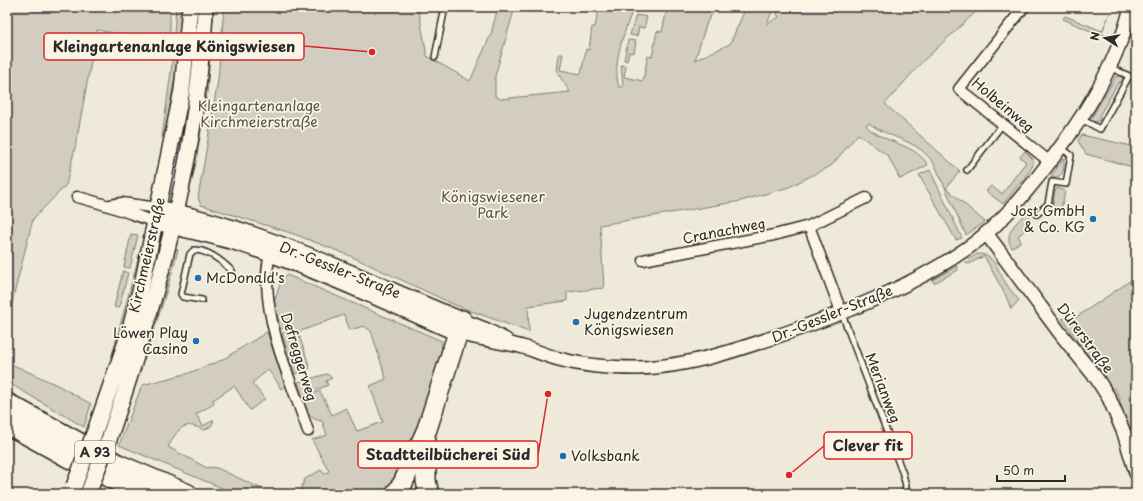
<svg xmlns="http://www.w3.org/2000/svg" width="1143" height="501" viewBox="0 0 1143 501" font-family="'Playpen Sans',sans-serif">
<rect width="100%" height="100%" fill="#efe9da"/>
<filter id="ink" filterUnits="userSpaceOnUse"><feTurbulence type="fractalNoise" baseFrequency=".025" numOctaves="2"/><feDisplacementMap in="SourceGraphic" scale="8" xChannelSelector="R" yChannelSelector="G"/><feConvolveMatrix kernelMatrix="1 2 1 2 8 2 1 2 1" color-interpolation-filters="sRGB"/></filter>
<g filter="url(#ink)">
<!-- green -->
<path fill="#d2cdc0" stroke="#7e7c76" d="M7 7H170V43L97 30 75 148 66 185 33 219 7 322Z
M176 7H182L179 53 166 128 162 138 172 64Z
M193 7H198C195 69 186 131 173 192L187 110Z
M207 7H214L207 93 195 168 188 196 183 195Z
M224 7H418L427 56 470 81 491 34 498 7H515L495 76V96L500 99 570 92 557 72 559 54H563L560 70 581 74 586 49 589 50 592 27H595L599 7H626L631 14C623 37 612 63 619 87H623L621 65 626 66 624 77 643 81 648 56 652 57 657 31 662 32 667 9 670 7H715L714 11 707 22 695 60 730 44 746 7H774L767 24 779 17 777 14 780 7H981L921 63 885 104 960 171 946 188 985 222 966 235 935 165C916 137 892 141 869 123L866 126C883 143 915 143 928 165L900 179 888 156 858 134 831 166 789 187 741 201 600 225 604 288 567 292V301L528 306 529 332 455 305 348 255 294 234 201 205 198 198 218 80Z
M1110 13 1101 34 1110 37 1114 32 1111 40 1063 19 1065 16 1102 31Z
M636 15 647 17 644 28 639 27 637 36 630 35Z
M628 40 636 41 634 53 629 52 627 61 624 60Z
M1116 76 1122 77 1123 81 1118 83 1099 116 1100 120 1095 122 1090 120Z
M1082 135 1136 147V168L1086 154 1078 141Z
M1025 151 1033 159V165L1029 172 1003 204 986 191 991 186 1002 194 1026 162 1020 157Z
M1064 158C1064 168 1065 177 1052 178L1051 176Z
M930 170 962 238 956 240 919 175Z
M1057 188 1065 191 1061 210 1056 213 1052 207 1055 191Z
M1029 210 1030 226 1018 236 1021 241 1012 248C1002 232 1019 221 1029 210Z
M131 234 138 235 130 268 124 267Z
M143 241H147L124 326 104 385Z
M175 248 178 250C167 293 153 335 136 377L163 293Z
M977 254C994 253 998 271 1005 282 1009 288 1014 295 1019 300L1011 309 1006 296 984 256 969 264 965 262Z
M957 266 958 270 934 283 932 280Z
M295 269 439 332 294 272Z
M123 271 128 273 119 308 114 307Z
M287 275 442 341 441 356 409 462 390 494H304L300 491 305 479 321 470 324 474 329 471 312 440 327 435 322 421C308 420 307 409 303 397L320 391 332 415 346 408 357 431 383 422 370 386 386 379 371 331 364 326 350 330 344 315 298 332 310 368 307 371 295 374 282 334 288 330V327L280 329 274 302 282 278Z
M1136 277V447L1119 399H1120L1115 389H1112L1062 319 1065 318 1069 322Z
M267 332 285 386 281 389 276 380 268 370 252 383 265 399 250 410 234 386 213 400 214 404 196 414 203 426 214 420 211 426 205 430C201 429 198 427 193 426 179 423 174 437 168 447L207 468 209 467 217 468 273 494H236L119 445 142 385 189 373 222 360Z
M7 362 59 386 91 404 84 427 7 382Z
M327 374 332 378 326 381 328 385 302 396 298 382Z"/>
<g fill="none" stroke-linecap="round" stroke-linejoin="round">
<!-- service casing -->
<g stroke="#2b2b2b" stroke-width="8">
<path id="service" d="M435 57 445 7
M1081 119 1100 129 1129 76 1109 67
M967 170 1002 125
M1037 214 1048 204 1052 182 1066 184 1071 155 1061 148
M202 300 183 297 181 294 190 254 194 250C209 250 222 261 232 271
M842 314 903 474 906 486 904 494"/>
</g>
<!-- minor casing -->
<g stroke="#2b2b2b" stroke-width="13">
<path id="minor" d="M1024 7 959 89 1050 162
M77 197C104 203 129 213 155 222
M110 205 122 203 158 208
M809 226 842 314
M271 248C269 259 266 271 267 282 268 333 292 383 308 431
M643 260 774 235 809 226 866 198"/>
</g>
<!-- tertiary casing -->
<g stroke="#2b2b2b" stroke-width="16">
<path id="tertiary" d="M986 233 1060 333 1097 379 1109 398 1124 433 1136 473
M462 320 487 330 506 340
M457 333C477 338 495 341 515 345 530 348 544 355 559 359 584 366 611 368 638 368 689 367 744 348 792 331 854 309 915 285 969 247 996 228 1017 203 1037 178 1077 128 1116 70 1131 7"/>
</g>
<!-- secondary casing -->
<g stroke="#2b2b2b" stroke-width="18">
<path id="secondary" d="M167 210C269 232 366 281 462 320
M164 224C190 231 216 236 241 244 315 268 386 302 457 333
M95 431 128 336 143 280 182 90 190 7
M109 439C150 318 188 195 200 67 202 47 205 27 205 7"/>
</g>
<!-- motorway casing -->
<g stroke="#2b2b2b" stroke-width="22">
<path id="motorway" d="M7 403 118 464 188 494
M7 424 69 458 143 494
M426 440V481L429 494
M395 494 403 483 427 429 462 320"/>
</g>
<!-- service -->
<use href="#service" stroke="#fcf5e5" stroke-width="5"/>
<!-- minor -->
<use href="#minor" stroke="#fcf5e5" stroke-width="10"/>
<!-- tertiary -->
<use href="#tertiary" stroke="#fcf5e5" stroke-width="13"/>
<!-- secondary -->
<use href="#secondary" stroke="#fcf5e5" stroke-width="15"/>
<!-- motorway -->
<use href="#motorway" stroke="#fcf5e5" stroke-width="19"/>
<!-- secondary-bridge casing -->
<g stroke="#2b2b2b" stroke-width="18" stroke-linecap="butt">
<path id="secondary-bridge" d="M74 486 95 431
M88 494 109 439"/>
</g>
<!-- secondary-bridge -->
<use href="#secondary-bridge" stroke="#fcf5e5" stroke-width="15"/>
</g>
</g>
<!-- markers -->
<g fill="#1f6fb2" stroke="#fcf5e5" stroke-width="1.5">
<circle cx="1093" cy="219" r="4"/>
<circle cx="198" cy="278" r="4"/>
<circle cx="576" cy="322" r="4"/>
<circle cx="196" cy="341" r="4"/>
<circle cx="563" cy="456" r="4"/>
</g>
<g text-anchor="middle" stroke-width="3.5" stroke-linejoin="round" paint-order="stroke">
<!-- shield labels -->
<rect fill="#fcf5e5" stroke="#6a6863" stroke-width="1" x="75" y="441" width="40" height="22" rx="3"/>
<g font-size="13" font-weight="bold" fill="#2b2b2b">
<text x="95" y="457">A 93</text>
</g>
<!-- street labels -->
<g font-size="14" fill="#2b2b2b" stroke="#fcf5e5">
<text transform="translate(1003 105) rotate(40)" y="5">Holbeinweg</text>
<text transform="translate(724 231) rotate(-11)" y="5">Cranachweg</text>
<text transform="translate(147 255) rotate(-77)" y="5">Kirchmeierstraße</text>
<text transform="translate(340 270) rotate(22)" y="5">Dr.-Gessler-Straße</text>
<text transform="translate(832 314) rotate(-22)" y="5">Dr.-Gessler-Straße</text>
<text transform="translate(1085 338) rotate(53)" y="5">Dürerstraße</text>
<text transform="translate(299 357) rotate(73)" y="5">Defreggerweg</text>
<text transform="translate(883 388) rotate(69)" y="5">Merianweg</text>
</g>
<!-- park labels -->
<g font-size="14" fill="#555450" stroke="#fcf5e5">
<text x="259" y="111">Kleingartenanlage<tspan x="259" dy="16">Kirchmeierstraße</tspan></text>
<text x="493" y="202">Königswiesener<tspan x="493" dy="16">Park</tspan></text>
</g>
<!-- poi labels -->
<g font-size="14" fill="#2b2b2b" stroke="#fcf5e5" text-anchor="start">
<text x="1085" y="216" text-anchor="end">Jost GmbH<tspan x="1085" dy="16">&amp; Co. KG</tspan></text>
<text x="206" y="283">McDonald's</text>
<text x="584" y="319">Jugendzentrum<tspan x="584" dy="16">Königswiesen</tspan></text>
<text x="188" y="338" text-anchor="end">Löwen Play<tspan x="188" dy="16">Casino</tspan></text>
<text x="571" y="461">Volksbank</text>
</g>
</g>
<!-- callouts -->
<path fill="none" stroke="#d62828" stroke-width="1.5" d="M372 52L304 46M789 475L824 446M548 394L538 455"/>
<g fill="#d62828" stroke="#fcf5e5" stroke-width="1.5">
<circle cx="372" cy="52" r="4"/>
<circle cx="789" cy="475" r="4"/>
<circle cx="548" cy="394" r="4"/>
</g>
<g fill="#fcf5e5" stroke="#d62828" stroke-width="1.5">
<rect x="44" y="33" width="260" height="27" rx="4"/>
<rect x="824" y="432" width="88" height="27" rx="4"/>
<rect x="358" y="441" width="180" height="27" rx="4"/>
</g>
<g font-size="15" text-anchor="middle" font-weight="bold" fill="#2b2b2b">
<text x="174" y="52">Kleingartenanlage Königswiesen</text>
<text x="868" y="451">Clever fit</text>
<text x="448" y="460">Stadtteilbücherei Süd</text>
</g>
<!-- margin -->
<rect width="1143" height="501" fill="none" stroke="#fcf5e5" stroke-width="24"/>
<rect x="12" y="12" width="1119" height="477" fill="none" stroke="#2b2b2b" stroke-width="1.5" filter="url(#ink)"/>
<!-- north arrow -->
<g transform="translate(1105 38) rotate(281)" stroke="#fcf5e5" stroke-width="3" paint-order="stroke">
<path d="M0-3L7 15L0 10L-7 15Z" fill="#2b2b2b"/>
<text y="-6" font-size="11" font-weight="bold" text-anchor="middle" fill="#2b2b2b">N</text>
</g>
<!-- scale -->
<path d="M997 475v6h68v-6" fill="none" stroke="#2b2b2b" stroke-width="2"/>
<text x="1003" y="475" font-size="12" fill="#2b2b2b" stroke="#fcf5e5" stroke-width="3" paint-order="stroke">50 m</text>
</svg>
